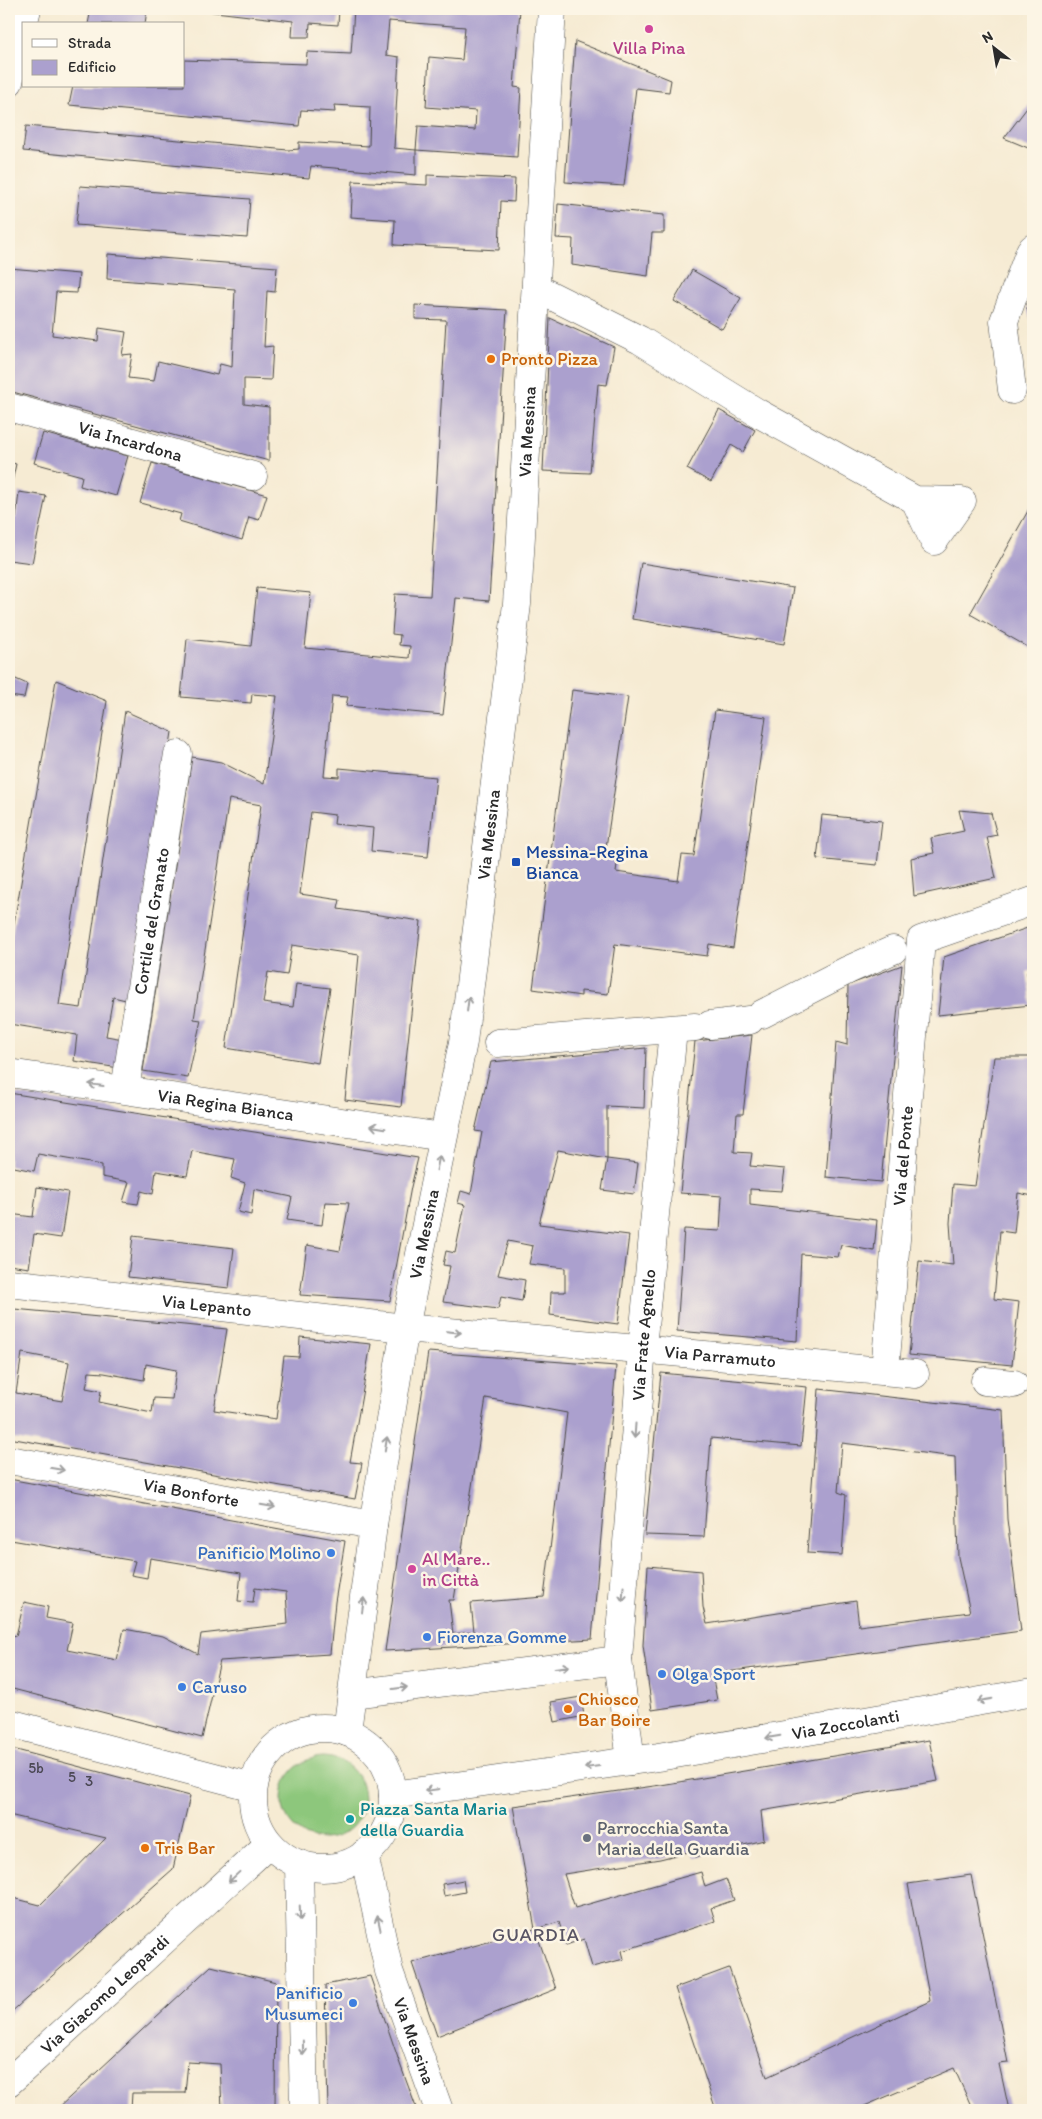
<svg xmlns="http://www.w3.org/2000/svg" width="1042" height="2119" viewBox="0 0 1042 2119" font-family="Itim,sans-serif">
<rect width="100%" height="100%" fill="#fcf5e5"/>
<filter id="ink" filterUnits="userSpaceOnUse"><feTurbulence type="fractalNoise" baseFrequency=".02" numOctaves="2"/><feDisplacementMap in="SourceGraphic" scale="10" xChannelSelector="R" yChannelSelector="G"/><feConvolveMatrix kernelMatrix="1 2 1 2 8 2 1 2 1" color-interpolation-filters="sRGB"/></filter>
<filter id="wash" filterUnits="userSpaceOnUse"><feTurbulence type="fractalNoise" baseFrequency=".0096" numOctaves="4" result="noise"/><feDisplacementMap in="SourceGraphic" scale="20" xChannelSelector="R" yChannelSelector="G"/><feGaussianBlur stdDeviation="1.12" result="paint"/><feColorMatrix in="noise" values="0 0 0 0 0 0 0 0 0 0 0 0 0 0 0 0 0 1.4 0 .05"/><feComposite in="paint" operator="in"/></filter>
<g filter="url(#wash)">
<rect width="100%" height="100%" fill="#f6ebd3"/>
<!-- green -->
<path fill="#8dc77b" stroke="#5c7953" d="M282 1798a41 41 0 1 1 82 0a41 41 0 1 1-82 0Z"/>
<g id="blocks">
<!-- building -->
<path fill="#aba0ce" fill-rule="evenodd" d="M91 9H147L145 24H88Z
M189 9H339L338 25 310 23 309 37H292L293 21Z
M354 9H520L514 87 521 88 517 157 416 150 418 126 475 130 476 111 426 107 429 57 462 60 465 27 389 21 386 55 399 57 394 148 416 150V175L311 166 309 178 23 151 26 126 288 150 299 149V142L369 146 370 107 334 105 335 112 301 110 299 126 69 105 73 86H184V60L306 64 307 52 351 54Z
M575 41 671 80 669 92 636 88 624 186 565 182Z
M1033 100V150L1004 138Z
M427 175 515 179 514 202 501 201 499 250 394 245 395 220 351 217 353 181 427 185Z
M80 186 250 199 247 238 76 225Z
M558 204 664 215V233H652L648 276 572 265 573 239 556 238Z
M108 254 277 267 275 292 267 291 264 347 273 346 271 380 244 379V404L269 407V461L9 391V268L79 274 77 293 56 292 52 335 98 341 99 328 126 332 122 355 132 354 128 378 154 381 158 361 217 375 220 364 232 367 235 289 107 279Z
M692 270 741 298 722 329 674 301Z
M1033 296V327L1027 308Z
M415 305 507 310 489 601 456 598 443 715 346 706 348 697 332 696 324 776 339 777V768L436 777 428 857 371 851 373 828 334 824 335 815 311 812 300 894 340 900 338 909 421 921 401 1107 345 1100 359 955 292 945 287 975 268 972 263 1003 293 1007 296 984 330 988 318 1063 226 1048 261 805 229 799 194 1019 201 1020 188 1078 143 1071 192 757 221 762 264 784 277 696 252 694 251 703 181 697 187 639 251 646 257 588 311 593 305 648 409 658 410 646 399 645 400 635 392 634 395 594 430 596 446 320 415 319Z
M550 318 614 347 607 385 598 384 590 473 543 471Z
M719 410 755 430 743 452 731 445 711 482 687 469Z
M43 433 128 456 116 496 80 486 82 476 34 463Z
M9 462 16 464 10 491H9Z
M152 463 267 495 259 520 249 517 242 540 179 521 181 514 140 503Z
M19 492 46 496 32 563 9 560V516L16 518Z
M1033 502V650L970 614Z
M641 563 793 588 784 644 632 619Z
M9 676 27 684 24 698 9 696Z
M56 680 107 701 59 1005 81 1008 125 711 172 732 130 1001 113 997 106 1036 123 1039 119 1068 74 1061 77 1035 9 1024V952Z
M572 690 628 697 605 854 618 856 616 872 678 881 682 855 694 856 715 710 766 717 733 948 709 944 707 956 615 944 608 994 581 991V996L533 989Z
M959 810 991 813 997 835 987 837 996 878 914 896 911 858 934 853 931 838 964 831Z
M822 815 882 821 877 865 817 859Z
M1033 926V970L1027 972 1031 1005 938 1015 944 957Z
M902 965 881 1182 826 1177 836 1042 847 1045 848 985Z
M752 1035 743 1114H737L734 1152 752 1153 750 1166 785 1169 782 1191 750 1189V1205L877 1220 874 1251 841 1245 838 1257 801 1254 797 1341 677 1331 684 1229 720 1231 722 1196 680 1193 695 1041Z
M646 1048 644 1108 607 1106V1159L558 1150 539 1224 629 1235 618 1324 550 1315 551 1292H565V1268L529 1264 533 1246 508 1241 498 1275 525 1280 522 1301 501 1297 498 1309 443 1302 450 1266 443 1265 446 1251 455 1253 465 1205 458 1203 461 1191 471 1194 482 1132 475 1131 491 1062Z
M994 1057H1033V1196L1018 1193 1014 1233 1000 1231 994 1299 1019 1302 1012 1365 909 1355 919 1261 953 1265 950 1223 953 1184 975 1186Z
M9 1093 418 1158 411 1187 390 1301 300 1295 307 1245 340 1251 349 1203 325 1202 322 1225 307 1223 287 1220 292 1197 254 1189 251 1215 238 1212 245 1183 231 1178 235 1159 192 1151 187 1176 156 1171 153 1194 141 1191 138 1204 123 1202 129 1182 102 1177V1165L38 1154 34 1171 9 1166Z
M607 1159 638 1163 634 1194 602 1190Z
M37 1187 68 1192 61 1238 34 1234 29 1268 9 1265V1214L33 1217Z
M133 1236 234 1248 229 1288 128 1277Z
M14 1309 227 1329 214 1410 276 1419 284 1356 299 1357 300 1337 371 1344 350 1462 362 1463 355 1499 9 1438V1340ZM22 1353 69 1362 62 1401 16 1393ZM146 1364 176 1370 172 1399 154 1398 152 1413 99 1402 101 1391 86 1388 89 1372 104 1373 144 1380Z
M428 1352 616 1366 592 1639 385 1651ZM486 1398 567 1413 544 1597 471 1603 474 1632 453 1634 449 1600H454Z
M661 1373 807 1387 801 1446 711 1438 704 1537 645 1535Z
M819 1389 1003 1410 1007 1519 1021 1631 712 1674 717 1700 652 1710 643 1645 648 1566 701 1571 703 1607 707 1624 856 1601 859 1626 970 1612 958 1557 955 1457 842 1443 838 1492 846 1495 842 1555 807 1553Z
M9 1479 345 1541 335 1602 330 1654 220 1661 202 1738 9 1688V1634L16 1636 24 1602 48 1607 46 1618 73 1623 67 1650 117 1660 124 1629 163 1636 198 1654 201 1634 288 1624 286 1592 255 1588 253 1602 238 1601 241 1573 150 1558 147 1578 131 1575 135 1561 11 1540 9 1546Z
M581 1697 584 1716 555 1722 551 1702Z
M929 1740 938 1781 761 1811 764 1840 695 1857 692 1851 660 1859 564 1874 575 1908 701 1872 705 1887 726 1879 734 1900 711 1908 715 1921 622 1951 624 1959 592 1967 584 1939 566 1945 559 1922 535 1929 513 1806 661 1785Z
M9 1748 190 1796 173 1869 9 2014V1897L40 1905 106 1838 9 1815Z
M971 1875 1008 2063 999 2064 1009 2110H973L954 2068 855 2110H716L675 1988 729 1968 767 2077 930 2001 908 1884Z
M463 1880 465 1892 444 1896 442 1884Z
M535 1929 556 1989 437 2036 412 1963Z
M211 1966 276 1982 275 2110H222L220 2064 188 2062 185 2093H132L131 2110H56Z
M370 1976 400 2064 417 2110H328L325 1985Z"/>
</g>
</g>
<g filter="url(#ink)">
<use href="#blocks" fill-opacity="0" stroke="#494844" stroke-width="1"/>
<g fill="none" stroke-linecap="round" stroke-linejoin="round">
<!-- minor casing -->
<g stroke="#494844" stroke-width="29">
<g id="minor">
<path d="M536 288 640 340 758 413 915 500 934 541 962 501 915 500"/>
<path d="M1012 390 1004 321 1030 251 1033 248"/>
<path id="s1" d="M9 407 253 476"/>
<path d="M762 1014 848 970 893 950"/>
<path d="M710 1025 750 1020"/>
<path d="M498 1043 695 1027"/>
<path id="s2" d="M9 1073 443 1137"/>
<path id="s3" d="M125 1089 178 754"/>
<path id="s4" d="M9 1283 405 1328 915 1374"/>
<path id="s5" d="M885 1371 921 940 1033 901"/>
<path d="M985 1381 1014 1384"/>
<path id="s6" d="M9 1460 373 1525"/>
<path d="M352 1694 618 1660"/>
<path id="s7" d="M631 1761 618 1660 642 1348 673 1030"/>
</g>
</g>
<!-- major casing -->
<g stroke="#494844" stroke-width="29">
<g id="major">
<path d="M9 82 27 9"/>
<path d="M9 1723 253 1787"/>
<circle cx="323" cy="1798" r="70"/>
<path id="s8" d="M347 1732 373 1525 405 1328 463 1042 517 604 552 9"/>
<path id="s9" d="M393 1795 658 1757 1033 1692"/>
<path id="s10" d="M364 1854 389 1971 439 2110"/>
<path d="M299 1864 304 2110"/>
<path id="s11" d="M9 2082 269 1844"/>
</g>
</g>
<!-- minor -->
<use href="#minor" stroke="#fff" stroke-width="28"/>
<!-- major -->
<use href="#major" stroke="#fff" stroke-width="28"/>
</g>
<!-- one-way arrows -->
<defs><path id="oneway-shaft" d="M-6 0H5M1.5-3L5.5 0L1.5 3" fill="none" stroke-width="1.6" stroke-linecap="round" stroke-linejoin="round" transform="scale(1.25)"/></defs>
<g stroke="#a0a0a0">
<use href="#oneway-shaft" transform="translate(468 1004) rotate(-83)"/>
<use href="#oneway-shaft" transform="translate(96 1085) rotate(-172)"/>
<use href="#oneway-shaft" transform="translate(378 1127) rotate(-171)"/>
<use href="#oneway-shaft" transform="translate(438 1163) rotate(-79)"/>
<use href="#oneway-shaft" transform="translate(454 1332) rotate(6)"/>
<use href="#oneway-shaft" transform="translate(635 1431) rotate(94)"/>
<use href="#oneway-shaft" transform="translate(386 1444) rotate(-81)"/>
<use href="#oneway-shaft" transform="translate(57 1469) rotate(10)"/>
<use href="#oneway-shaft" transform="translate(268 1506) rotate(10)"/>
<use href="#oneway-shaft" transform="translate(623 1594) rotate(94)"/>
<use href="#oneway-shaft" transform="translate(363 1605) rotate(-83)"/>
<use href="#oneway-shaft" transform="translate(562 1667) rotate(-7)"/>
<use href="#oneway-shaft" transform="translate(400 1688) rotate(-7)"/>
<use href="#oneway-shaft" transform="translate(985 1700) rotate(170)"/>
<use href="#oneway-shaft" transform="translate(773 1737) rotate(170)"/>
<use href="#oneway-shaft" transform="translate(592 1767) rotate(172)"/>
<use href="#oneway-shaft" transform="translate(432 1790) rotate(172)"/>
<use href="#oneway-shaft" transform="translate(234 1877) rotate(137)"/>
<use href="#oneway-shaft" transform="translate(300 1913) rotate(88)"/>
<use href="#oneway-shaft" transform="translate(379 1923) rotate(-102)"/>
<use href="#oneway-shaft" transform="translate(303 2048) rotate(89)"/>
</g>
</g>
<!-- markers -->
<g fill="#d1479c" stroke="#fcf5e5" stroke-width="2">
<circle cx="649" cy="29" r="5"/>
<circle cx="412" cy="1569" r="5"/>
</g>
<g fill="#e8710a" stroke="#fcf5e5" stroke-width="2">
<circle cx="491" cy="359" r="5"/>
<circle cx="568" cy="1709" r="5"/>
<circle cx="145" cy="1848" r="5"/>
</g>
<rect fill="#1a4fb4" stroke="#fcf5e5" stroke-width="2" x="511" y="857" width="10" height="10" rx="2.5"/>
<g fill="#3f7fe0" stroke="#fcf5e5" stroke-width="2">
<circle cx="331" cy="1553" r="5"/>
<circle cx="427" cy="1637" r="5"/>
<circle cx="662" cy="1674" r="5"/>
<circle cx="182" cy="1687" r="5"/>
<circle cx="353" cy="2003" r="5"/>
</g>
<circle fill="#0f9aa8" stroke="#fcf5e5" stroke-width="2" cx="350" cy="1819" r="5"/>
<circle fill="#6b7280" stroke="#fcf5e5" stroke-width="2" cx="587" cy="1838" r="5"/>
<g text-anchor="middle" stroke-width="5" stroke-linejoin="round" paint-order="stroke">
<!-- number labels -->
<g font-size="15" fill="#4b4854">
<text x="36" y="1773">5b</text>
<text x="72" y="1782">5</text>
<text x="89" y="1786">3</text>
</g>
<!-- hotel labels -->
<g font-size="18" fill="#b23c85" stroke="#fcf5e5">
<text x="649" y="54">Villa Pina</text>
<text x="422" y="1565" text-anchor="start">Al Mare..<tspan x="422" dy="21">in Città</tspan></text>
</g>
<!-- food labels -->
<g font-size="18" fill="#c56008" stroke="#fcf5e5" text-anchor="start">
<text x="501" y="365">Pronto Pizza</text>
<text x="578" y="1705">Chiosco<tspan x="578" dy="21">Bar Boire</tspan></text>
<text x="155" y="1854">Tris Bar</text>
</g>
<!-- street labels -->
<g font-size="18" fill="#2b2b2b" stroke="#fcf5e5">
<text dy="6" stroke="none"><textPath href="#s8" startOffset="1314">Via Messina</textPath></text>
<text dy="6" stroke="none"><textPath href="#s1" startOffset="126">Via Incardona</textPath></text>
<text dy="6" stroke="none"><textPath href="#s8" startOffset="909">Via Messina</textPath></text>
<text dy="6" stroke="none"><textPath href="#s3" startOffset="170">Cortile del Granato</textPath></text>
<text dy="6" stroke="none"><textPath href="#s2" startOffset="219">Via Regina Bianca</textPath></text>
<text dy="6" stroke="none"><textPath href="#s5" startOffset="216">Via del Ponte</textPath></text>
<text dy="6" stroke="none"><textPath href="#s8" startOffset="504">Via Messina</textPath></text>
<text dy="6" stroke="none"><textPath href="#s4" startOffset="199">Via Lepanto</textPath></text>
<text dy="6" stroke="none"><textPath href="#s7" startOffset="428">Via Frate Agnello</textPath></text>
<text dy="6" stroke="none"><textPath href="#s4" startOffset="715">Via Parramuto</textPath></text>
<text dy="6" stroke="none"><textPath href="#s6" startOffset="185">Via Bonforte</textPath></text>
<text dy="6" stroke="none"><textPath href="#s9" startOffset="458">Via Zoccolanti</textPath></text>
<text dy="6" stroke="none"><textPath href="#s11" startOffset="130">Via Giacomo Leopardi</textPath></text>
<text dy="6" stroke="none"><textPath href="#s10" startOffset="194">Via Messina</textPath></text>
</g>
<!-- transit labels -->
<g font-size="18" fill="#164399" stroke="#fcf5e5" text-anchor="start">
<text x="526" y="858">Messina-Regina<tspan x="526" dy="21">Bianca</tspan></text>
</g>
<!-- shop labels -->
<g font-size="18" fill="#366cbe" stroke="#fcf5e5" text-anchor="start">
<text x="321" y="1559" text-anchor="end">Panificio Molino</text>
<text x="437" y="1643">Fiorenza Gomme</text>
<text x="672" y="1680">Olga Sport</text>
<text x="192" y="1693">Caruso</text>
<text x="343" y="1999" text-anchor="end">Panificio<tspan x="343" dy="21">Musumeci</tspan></text>
</g>
<!-- culture labels -->
<g font-size="18" fill="#0d838f" stroke="#fcf5e5" text-anchor="start">
<text x="360" y="1815">Piazza Santa Maria<tspan x="360" dy="21">della Guardia</tspan></text>
</g>
<!-- worship labels -->
<g font-size="18" fill="#5b616d" stroke="#fcf5e5" text-anchor="start">
<text x="597" y="1834">Parrocchia Santa<tspan x="597" dy="21">Maria della Guardia</tspan></text>
</g>
<!-- neighbourhood labels -->
<g font-size="19" letter-spacing="1" fill="#585464" stroke="#fcf5e5">
<text x="536" y="1941">GUARDIA</text>
</g>
</g>
<!-- margin -->
<rect width="1042" height="2119" fill="none" stroke="#fcf5e5" stroke-width="30"/>
<!-- legend -->
<rect x="22" y="22" width="162" height="65" fill="#fcf5e5" stroke="#a8a49b"/>
<rect x="32" y="39" width="25" height="8" fill="#ffffff" stroke="#a8a49b"/>
<text x="68" y="48" font-size="15" fill="#2b2b2b">Strada</text>
<rect x="32" y="60" width="25" height="15" fill="#aba0ce" stroke="#a8a49b"/>
<text x="68" y="72" font-size="15" fill="#2b2b2b">Edificio</text>
<!-- north arrow -->
<g transform="translate(994 48) rotate(329)" stroke="#fcf5e5" stroke-width="4" paint-order="stroke">
<path d="M0-4L9 19L0 12L-9 19Z" fill="#2b2b2b"/>
<text y="-8" font-size="14" font-weight="bold" text-anchor="middle" fill="#2b2b2b">N</text>
</g>
</svg>
